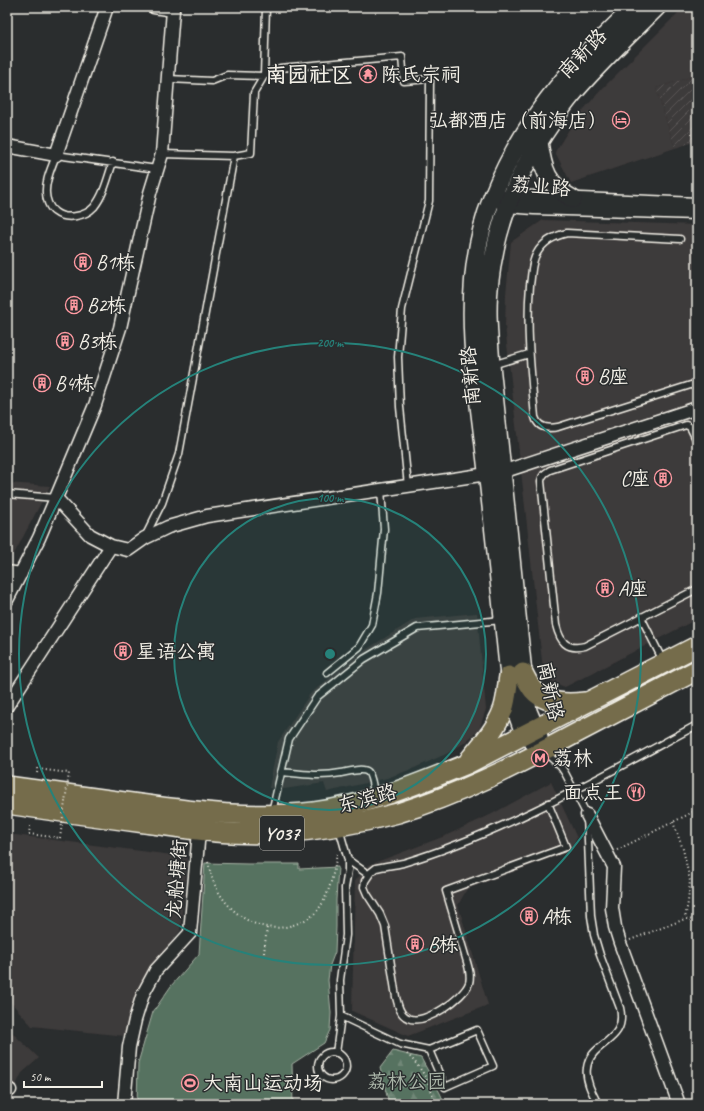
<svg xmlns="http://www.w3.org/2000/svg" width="704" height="1111" viewBox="0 0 704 1111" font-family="Caveat,'LXGW WenKai TC',sans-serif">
<defs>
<pattern id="industrial-furrows" width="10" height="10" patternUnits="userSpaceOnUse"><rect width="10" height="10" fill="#3e3a3a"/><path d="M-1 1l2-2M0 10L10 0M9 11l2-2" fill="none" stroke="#5a5756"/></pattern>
<pattern id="forest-firs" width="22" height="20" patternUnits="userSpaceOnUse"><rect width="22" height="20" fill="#577260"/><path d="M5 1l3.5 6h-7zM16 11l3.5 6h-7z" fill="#708777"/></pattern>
</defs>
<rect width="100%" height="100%" fill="#2a2d2e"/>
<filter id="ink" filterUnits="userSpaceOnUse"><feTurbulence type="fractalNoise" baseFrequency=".025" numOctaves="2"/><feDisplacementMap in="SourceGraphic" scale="8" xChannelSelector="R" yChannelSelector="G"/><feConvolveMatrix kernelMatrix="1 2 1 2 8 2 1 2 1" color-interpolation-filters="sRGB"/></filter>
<g filter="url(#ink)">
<!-- built -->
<path fill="#3e3a3a" d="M684 7H697V75L656 88 675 148 571 183 555 152 568 131 584 109 601 90Z
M543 220 697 225V619L565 687 544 679 505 326 506 294 511 242Z
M7 483 50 486 14 554 7 557Z
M477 613 486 709 479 730 464 743 446 754 412 769 387 778 327 792 324 783 284 789 269 788 278 742 310 694 359 654 415 619Z
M551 782 577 838 570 851 467 889 458 905 488 1005 408 1036 352 1011 355 881 369 865 445 836 492 814Z
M7 834 188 857 180 931 146 975 125 1036 32 1026 7 998Z
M7 1028 39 1058 22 1073 7 1103Z"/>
<!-- industrial -->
<path fill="url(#industrial-furrows)" d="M697 75V141L675 148 656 88Z"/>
<!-- green -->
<path fill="#577260" stroke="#a6b2a4" d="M205 863 248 864H299V869L338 867 336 900V927L335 952 330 965 328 980 331 1013 330 1030 324 1043 292 1064 293 1104H137L138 1063 153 1012 171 986 199 954Z"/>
<!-- forest -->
<path fill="url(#forest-firs)" stroke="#a6b2a4" d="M393 1051 421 1058 440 1093 445 1104H390L387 1096 380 1068Z"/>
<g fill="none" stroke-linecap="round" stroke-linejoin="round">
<!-- service casing -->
<g stroke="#f4f1e8" stroke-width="9">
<path id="service" d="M168 79 212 81 227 75 264 76 280 68 402 57 404 81 430 79 429 201 402 309 398 357 400 407 408 486
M162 154 234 156
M113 162C108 177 104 195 94 207 85 217 65 220 55 212 49 208 46 199 46 193 45 180 52 167 56 155L157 169
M680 239 567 233C554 236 544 241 537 253 531 262 532 274 530 285 526 329 531 373 535 417 538 428 548 429 558 427L697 383
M492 365 529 354
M697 441 690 427 686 425 550 470C545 473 542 475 541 481L556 625C560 641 566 651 585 646L697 589
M7 494 56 498
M145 537 162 503 179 454 234 156 251 153 254 93 264 76 266 7
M641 617 663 661
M327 673 359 647 372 625 378 593 384 529 381 490
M545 752 561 767 565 773 587 815 591 916 594 935 600 955 620 1008C628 1043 590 1041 587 1068 585 1080 592 1093 598 1104
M281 772C301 774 320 777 341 773 348 772 362 767 368 772 372 776 373 790 375 796
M548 803 566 847 446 891 467 962C469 969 471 976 469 983 464 998 424 1026 408 1018 400 1015 398 1005 396 997L385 926 380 914 367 894 364 887 365 881 371 872 376 868C385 866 394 865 403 863 506 832 602 776 697 725
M272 812 289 739 317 697 364 659 417 628 502 620
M348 860 369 875
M341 1016 400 1044 429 1050 445 1087 493 1066 477 1030 429 1050
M318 1066a14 14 0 1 1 28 0a14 14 0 1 1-28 0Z
M336 1053 341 1016 340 980 346 935 345 888 348 870V860L339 828"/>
</g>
<!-- minor casing -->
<g stroke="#f4f1e8" stroke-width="15">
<path id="minor" d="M7 146 56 155 107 7
M505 197 511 196 697 204
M502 203 507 206 534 208 697 213
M502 472 697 408
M56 498 90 535 111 546
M7 572 21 574
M7 600 39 538 56 498 95 405 120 328 150 193 162 154 173 10 154 7
M7 706 111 546 128 550 145 538 168 527 207 516 487 474
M587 815 614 867 612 908 615 927 620 943 679 1104
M7 1091 10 1090
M124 1104 129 1047 135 1020 143 994 156 970 190 933 199 831"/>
</g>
<!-- secondary casing -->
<g stroke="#f4f1e8" stroke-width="20">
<path id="secondary" d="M539 142C543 170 547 185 573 199
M539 737 528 711 523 673 491 365C489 337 486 308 490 280 496 226 515 179 544 134 553 121 561 108 571 96 597 65 628 36 657 7
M544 751 530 739 522 728 516 711 514 696 509 676C502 608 495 539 487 471 477 381 457 285 492 198 511 150 540 105 575 67 594 46 614 27 634 7"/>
</g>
<!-- primary casing -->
<g stroke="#f4f1e8" stroke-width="22">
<path id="primary" d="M523 673C526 679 529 685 533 690 545 704 568 704 585 702
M470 759C482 744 496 729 503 710 507 699 507 688 509 676
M7 786C51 792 95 798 139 804 197 812 255 819 314 812 367 805 418 784 467 764L697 646
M7 804C53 811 99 817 145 823 188 829 231 836 275 833 317 831 358 824 398 813 458 795 515 766 571 736 613 714 655 692 697 670"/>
</g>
<!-- path -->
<path stroke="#f4f1e8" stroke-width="2" stroke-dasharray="1 3" stroke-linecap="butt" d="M37 773 38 769 69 773
M673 822 683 849 690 881 688 902 685 919
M30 826 29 834 60 838
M617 850 697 810
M208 862C210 869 211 876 214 883 227 913 260 936 293 925 302 922 311 918 317 911 330 895 333 874 337 854
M630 940 685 919 697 920
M264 953 267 927
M407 1054C423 1069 430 1083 435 1104"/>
<!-- service -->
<use href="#service" stroke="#2a2d2e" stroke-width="6"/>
<!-- minor -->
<use href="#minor" stroke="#2a2d2e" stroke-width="12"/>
<!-- secondary -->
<use href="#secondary" stroke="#2a2d2e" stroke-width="17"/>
<!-- primary -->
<use href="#primary" stroke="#746c4b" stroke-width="19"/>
<!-- path-bridge -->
<path stroke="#f4f1e8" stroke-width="2" stroke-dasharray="1 3" stroke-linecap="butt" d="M60 838 69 773"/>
</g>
</g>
<!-- distance rings -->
<circle cx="330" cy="654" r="156" fill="#26827a" fill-opacity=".12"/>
<g fill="none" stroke="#26827a" stroke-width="2">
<circle cx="330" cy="654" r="156"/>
<circle cx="330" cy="654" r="311"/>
</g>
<!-- icons -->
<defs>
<g id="temple-ring" transform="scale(0.9)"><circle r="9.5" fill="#2a2d2e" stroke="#ff9aa2" stroke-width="1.5"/><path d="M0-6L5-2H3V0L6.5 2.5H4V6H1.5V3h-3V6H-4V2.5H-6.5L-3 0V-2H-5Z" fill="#ff9aa2"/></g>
<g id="hotel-ring" transform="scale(0.9)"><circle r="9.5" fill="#2a2d2e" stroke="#ff9aa2" stroke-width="1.5"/><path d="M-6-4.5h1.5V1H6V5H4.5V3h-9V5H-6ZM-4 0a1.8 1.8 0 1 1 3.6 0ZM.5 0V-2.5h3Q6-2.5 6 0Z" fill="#ff9aa2"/></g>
<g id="building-ring" transform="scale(0.9)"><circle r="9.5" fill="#2a2d2e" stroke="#ff9aa2" stroke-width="1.5"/><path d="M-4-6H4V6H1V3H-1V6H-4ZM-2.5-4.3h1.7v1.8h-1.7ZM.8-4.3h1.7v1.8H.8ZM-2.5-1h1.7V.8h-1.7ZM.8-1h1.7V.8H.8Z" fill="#ff9aa2"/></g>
<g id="metro-ring" transform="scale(0.9)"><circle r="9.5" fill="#2a2d2e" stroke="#ff9aa2" stroke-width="1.5"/><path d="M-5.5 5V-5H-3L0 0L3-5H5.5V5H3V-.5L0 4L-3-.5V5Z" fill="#ff9aa2"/></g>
<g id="restaurant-ring" transform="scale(0.9)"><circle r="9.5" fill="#2a2d2e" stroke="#ff9aa2" stroke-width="1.5"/><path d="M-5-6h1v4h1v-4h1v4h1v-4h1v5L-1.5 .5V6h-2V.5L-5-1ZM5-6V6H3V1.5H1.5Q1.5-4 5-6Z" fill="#ff9aa2"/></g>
<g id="stadium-ring" transform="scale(0.9)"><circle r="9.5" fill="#2a2d2e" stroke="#ff9aa2" stroke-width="1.5"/><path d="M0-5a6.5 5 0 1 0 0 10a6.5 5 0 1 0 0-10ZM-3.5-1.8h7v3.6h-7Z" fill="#ff9aa2"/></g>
</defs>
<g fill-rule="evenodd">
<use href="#temple-ring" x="368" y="74"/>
<use href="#hotel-ring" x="621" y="120"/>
<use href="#building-ring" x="83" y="262"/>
<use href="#building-ring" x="74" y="305"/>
<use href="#building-ring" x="65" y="341"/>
<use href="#building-ring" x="585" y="376"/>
<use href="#building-ring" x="42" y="383"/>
<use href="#building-ring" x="663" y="478"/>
<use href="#building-ring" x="605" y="588"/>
<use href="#building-ring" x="123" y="651"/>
<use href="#metro-ring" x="540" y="758"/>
<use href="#restaurant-ring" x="636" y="792"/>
<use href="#building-ring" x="529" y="916"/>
<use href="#building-ring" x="415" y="944"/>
<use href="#stadium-ring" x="190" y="1083"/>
</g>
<g text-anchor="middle" stroke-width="3" stroke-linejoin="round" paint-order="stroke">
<!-- shield labels -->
<rect fill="#2a2d2e" stroke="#b7b6b0" stroke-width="1" x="260" y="816" width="44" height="34" rx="3"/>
<g font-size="19" font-weight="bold" fill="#f4f1e8">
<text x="282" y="840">Y037</text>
</g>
<!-- street labels -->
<g font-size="20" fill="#f4f1e8" stroke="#2a2d2e">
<text transform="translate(582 53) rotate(-46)" y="7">南新路</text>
<text transform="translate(541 186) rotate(5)" y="7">荔业路</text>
<text transform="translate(470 376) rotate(-95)" y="7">南新路</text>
<text transform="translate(551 691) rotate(78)" y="7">南新路</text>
<text transform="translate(367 798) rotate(-15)" y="7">东滨路</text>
<text transform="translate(176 879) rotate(-85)" y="7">龙船塘街</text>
</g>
<!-- poi labels -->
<g font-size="20" fill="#f4f1e8" stroke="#2a2d2e" text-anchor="start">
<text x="381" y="81">陈氏宗祠</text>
<text x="608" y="127" text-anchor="end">弘都酒店（前海店）</text>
<text x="96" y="269">B1栋</text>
<text x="87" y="312">B2栋</text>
<text x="78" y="348">B3栋</text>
<text x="598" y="383">B座</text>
<text x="55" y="390">B4栋</text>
<text x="650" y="485" text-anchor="end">C座</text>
<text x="618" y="595">A座</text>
<text x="136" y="658">星语公寓</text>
<text x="553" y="765">荔林</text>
<text x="623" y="799" text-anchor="end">面点王</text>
<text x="542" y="923">A栋</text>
<text x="428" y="951">B栋</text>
<text x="203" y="1090">大南山运动场</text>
</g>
<!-- park labels -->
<g font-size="20" fill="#adb8ab" stroke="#2a2d2e">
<text x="407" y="1088">荔林公园</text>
</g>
<!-- quarter labels -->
<g font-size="22" font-weight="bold" fill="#f4f1e8" stroke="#2a2d2e">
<text x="309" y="82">南园社区</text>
</g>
</g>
<circle cx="330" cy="654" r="6" fill="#26827a" stroke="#2a2d2e" stroke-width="2"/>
<g font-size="12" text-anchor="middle" font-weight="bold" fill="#26827a" stroke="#2a2d2e" stroke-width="3" stroke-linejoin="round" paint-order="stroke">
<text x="330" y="347">200 m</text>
<text x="330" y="502">100 m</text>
</g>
<!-- margin -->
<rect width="704" height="1111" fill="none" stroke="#2a2d2e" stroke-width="24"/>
<rect x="12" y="12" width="680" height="1087" fill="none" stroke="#f4f1e8" stroke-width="1.5" filter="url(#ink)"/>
<!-- scale -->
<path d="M24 1081v6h78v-6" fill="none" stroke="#f4f1e8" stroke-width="2"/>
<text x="30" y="1081" font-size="12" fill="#f4f1e8" stroke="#2a2d2e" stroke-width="3" paint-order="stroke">50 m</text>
</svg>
